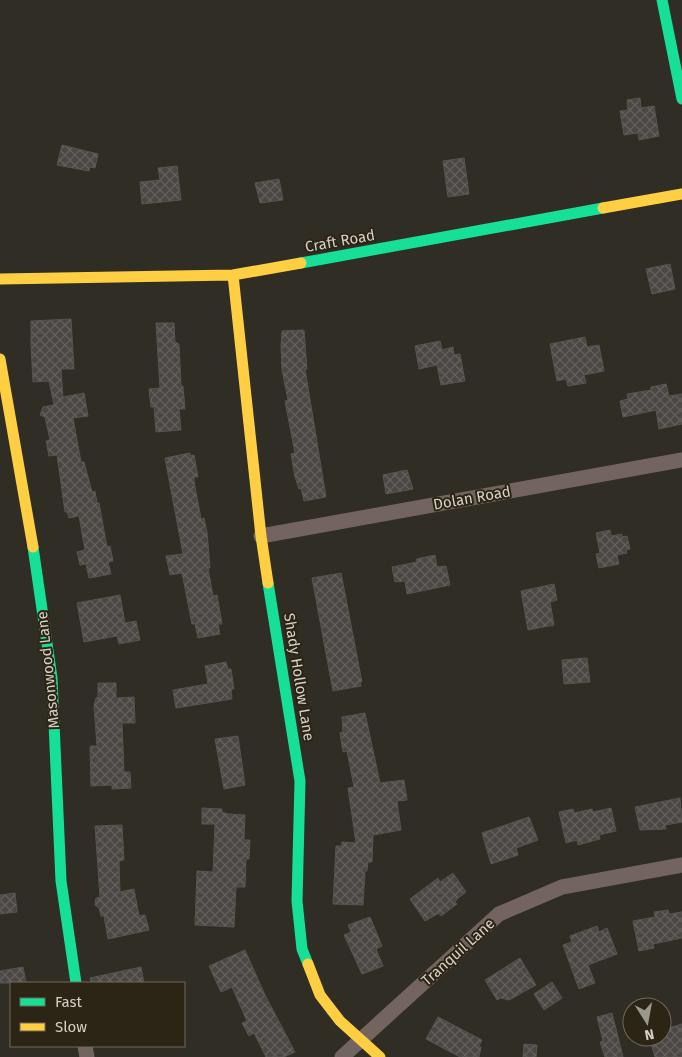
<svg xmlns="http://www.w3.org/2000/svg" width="682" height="1057" viewBox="0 0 682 1057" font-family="'Fira Sans',sans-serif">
<defs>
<pattern id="building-cross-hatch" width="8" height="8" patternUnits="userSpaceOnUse" patternTransform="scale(1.25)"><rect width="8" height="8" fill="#4b4745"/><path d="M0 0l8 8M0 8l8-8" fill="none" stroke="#64605e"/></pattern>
</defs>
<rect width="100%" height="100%" fill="#302d24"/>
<!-- building -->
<path fill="url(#building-cross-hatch)" stroke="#575350" d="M640 98 641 108 654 106 659 136 639 140 638 133 624 135 620 111 628 110 627 100Z
M62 145 98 154 95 168 90 167 89 171 57 165Z
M464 158 469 194 448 197 443 161Z
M177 166 181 200 142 204 140 182 160 180 158 168Z
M279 179 283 200 260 203 255 183Z
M670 264 675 289 652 294 646 269Z
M71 319 74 369H61L63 397 84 393 88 416 73 418 81 462H84L92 492 95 491 97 503H99L107 547 110 546 113 561 108 562 111 574 89 578 86 564 80 565 77 552 85 550 79 516 69 518 67 512H65L57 455 49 456 46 441 50 440 45 417 40 415 43 407 54 405 49 381 33 382 31 345V321Z
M156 323H174L175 342 179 344 181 386H183L185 409H179L181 430 156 432 154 407H151L149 389 160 388Z
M304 330 307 369H305L326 497 304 501 301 488 299 489 295 477 291 454 295 453 285 401 288 400 282 370 281 345 282 331Z
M585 337 587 347 599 345 604 371 584 375 586 383 568 386 566 379 557 381 550 344Z
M440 341 442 350 453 347 454 355 460 354 465 381 441 385 437 365 419 369 415 346Z
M666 384 669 396 682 394V424L659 429 656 410 623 417 620 401 628 399 627 394 651 390V387Z
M190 453V456L194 455 198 477H194V481L201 519 204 518 207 532 210 568H208L213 596 217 595 222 624H218L220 634 198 638 195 624H192L182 573 170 575 166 556 183 554 165 458Z
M407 470 413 489 386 494 383 475Z
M610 530 611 536 622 534V537L627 536 630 549 626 550 627 553 617 555 619 564 599 568 596 554 600 553 596 533Z
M435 555 437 567 446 566 450 585 407 594 405 581 395 582 392 567 417 562 416 559Z
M341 573 362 682H360L361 686 333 691 312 578Z
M554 584 557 600 550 602 554 625 528 630 521 591Z
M120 595 125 623 136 621 140 640 119 644 117 636 84 642 77 603Z
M587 658 590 682 564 684 562 660Z
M226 662 228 669H231L234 689H231L232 699 176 708 173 690 208 684 205 666Z
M98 683H116V698L134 697 135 723H122L124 772H130L131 788 112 789V785L91 786 90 746H97L94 706 96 698 98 697Z
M365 713 380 783 404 780 407 800 397 801 401 830 373 835 372 862H368L367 871H365L363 905 333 904 336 846H342V842L356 843 348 788 354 787 348 756 347 751 343 752 340 733 343 732 342 717Z
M238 736 245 785 224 789 215 739Z
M680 798 682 822 665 825 666 829 640 830 635 807Z
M202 808 222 809V812L228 814 245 815 244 840H250L249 859H246L245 887H236L234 927 195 925 197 871 213 872 215 824H202Z
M611 808 616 831 599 835 600 839 578 845 577 840 566 843 559 812 573 809 574 813 592 809 593 812Z
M529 817 538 840 516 848 518 855 491 864 482 833Z
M122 825 124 860 119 861 120 892 134 889 139 916 145 915 149 930 108 939 104 916H101L99 908 95 905 96 898 100 897 95 826Z
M453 873 466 892 458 898 455 902 457 904 441 916 439 913 425 921 410 899 438 878 440 882Z
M15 893 17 912 0 914V895Z
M668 910 669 914 682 912V938L653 944 654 948 639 951 633 921 655 917 654 912Z
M370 917 382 946 376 949 383 966 362 974 344 935 351 932 348 925Z
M597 926 599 932 607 928 617 954 588 965 595 983 579 989 563 945 572 942 570 936Z
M245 950 265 995 295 1052 284 1057H266L254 1033 249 1036 242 1023 247 1021 232 987 221 992 209 966Z
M520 958 536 985 509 1000 501 998 497 1000 485 980Z
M23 967 26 983H0V971Z
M141 967 144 983H91L90 978Z
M552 982 562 998 544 1010 534 994Z
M612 1013 623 1057H605L600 1042 603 1041 597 1017Z
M438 1017 482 1040 479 1046 481 1047 479 1057H460L426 1039Z
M682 1024V1057H655L649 1037H662V1030Z
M524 1044 537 1045 536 1057H523Z"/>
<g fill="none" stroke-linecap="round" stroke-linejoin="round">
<!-- street -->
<path stroke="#736460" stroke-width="15" d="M261 536 682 460
M85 1046 87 1057
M342 1057 499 914 562 887 682 865"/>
<!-- fast -->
<path stroke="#16e098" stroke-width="11" d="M662 0 682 99
M301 263 603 208
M33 547 52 678 61 881 76 983
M268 583 300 781 297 901 302 949 308 964"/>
<!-- slow -->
<path stroke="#ffcf43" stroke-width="11" d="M603 208 682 194
M233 275 261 536 268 583
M0 279 233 275 301 263
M0 359 33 547
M308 964 320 995 340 1021 380 1057"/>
</g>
<g text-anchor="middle" stroke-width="4" stroke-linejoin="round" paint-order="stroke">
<!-- street labels -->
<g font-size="15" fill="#d5d1c6" stroke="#2c2515">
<text transform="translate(340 241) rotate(-10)" y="5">Craft Road</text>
<text transform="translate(472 498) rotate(-10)" y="5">Dolan Road</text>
<text transform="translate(48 670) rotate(-96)" y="5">Masonwood Lane</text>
<text transform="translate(299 677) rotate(81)" y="5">Shady Hollow Lane</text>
<text transform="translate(458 952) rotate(-42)" y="5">Tranquil Lane</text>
</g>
</g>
<!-- legend -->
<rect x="10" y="982" width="175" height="65" fill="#2c2515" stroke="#706a5c"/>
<rect x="20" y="998" width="25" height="8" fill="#16e098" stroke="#706a5c"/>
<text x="55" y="1007" font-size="15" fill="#d5d1c6">Fast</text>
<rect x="20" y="1023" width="25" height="8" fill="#ffcf43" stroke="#706a5c"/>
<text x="55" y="1032" font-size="15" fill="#d5d1c6">Slow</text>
<!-- north arrow -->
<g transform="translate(647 1022) rotate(169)"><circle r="24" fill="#2c2515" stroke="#706a5c"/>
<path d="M0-4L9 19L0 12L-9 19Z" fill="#9b988d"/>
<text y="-8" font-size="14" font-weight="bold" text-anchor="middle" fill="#d5d1c6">N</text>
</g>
</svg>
